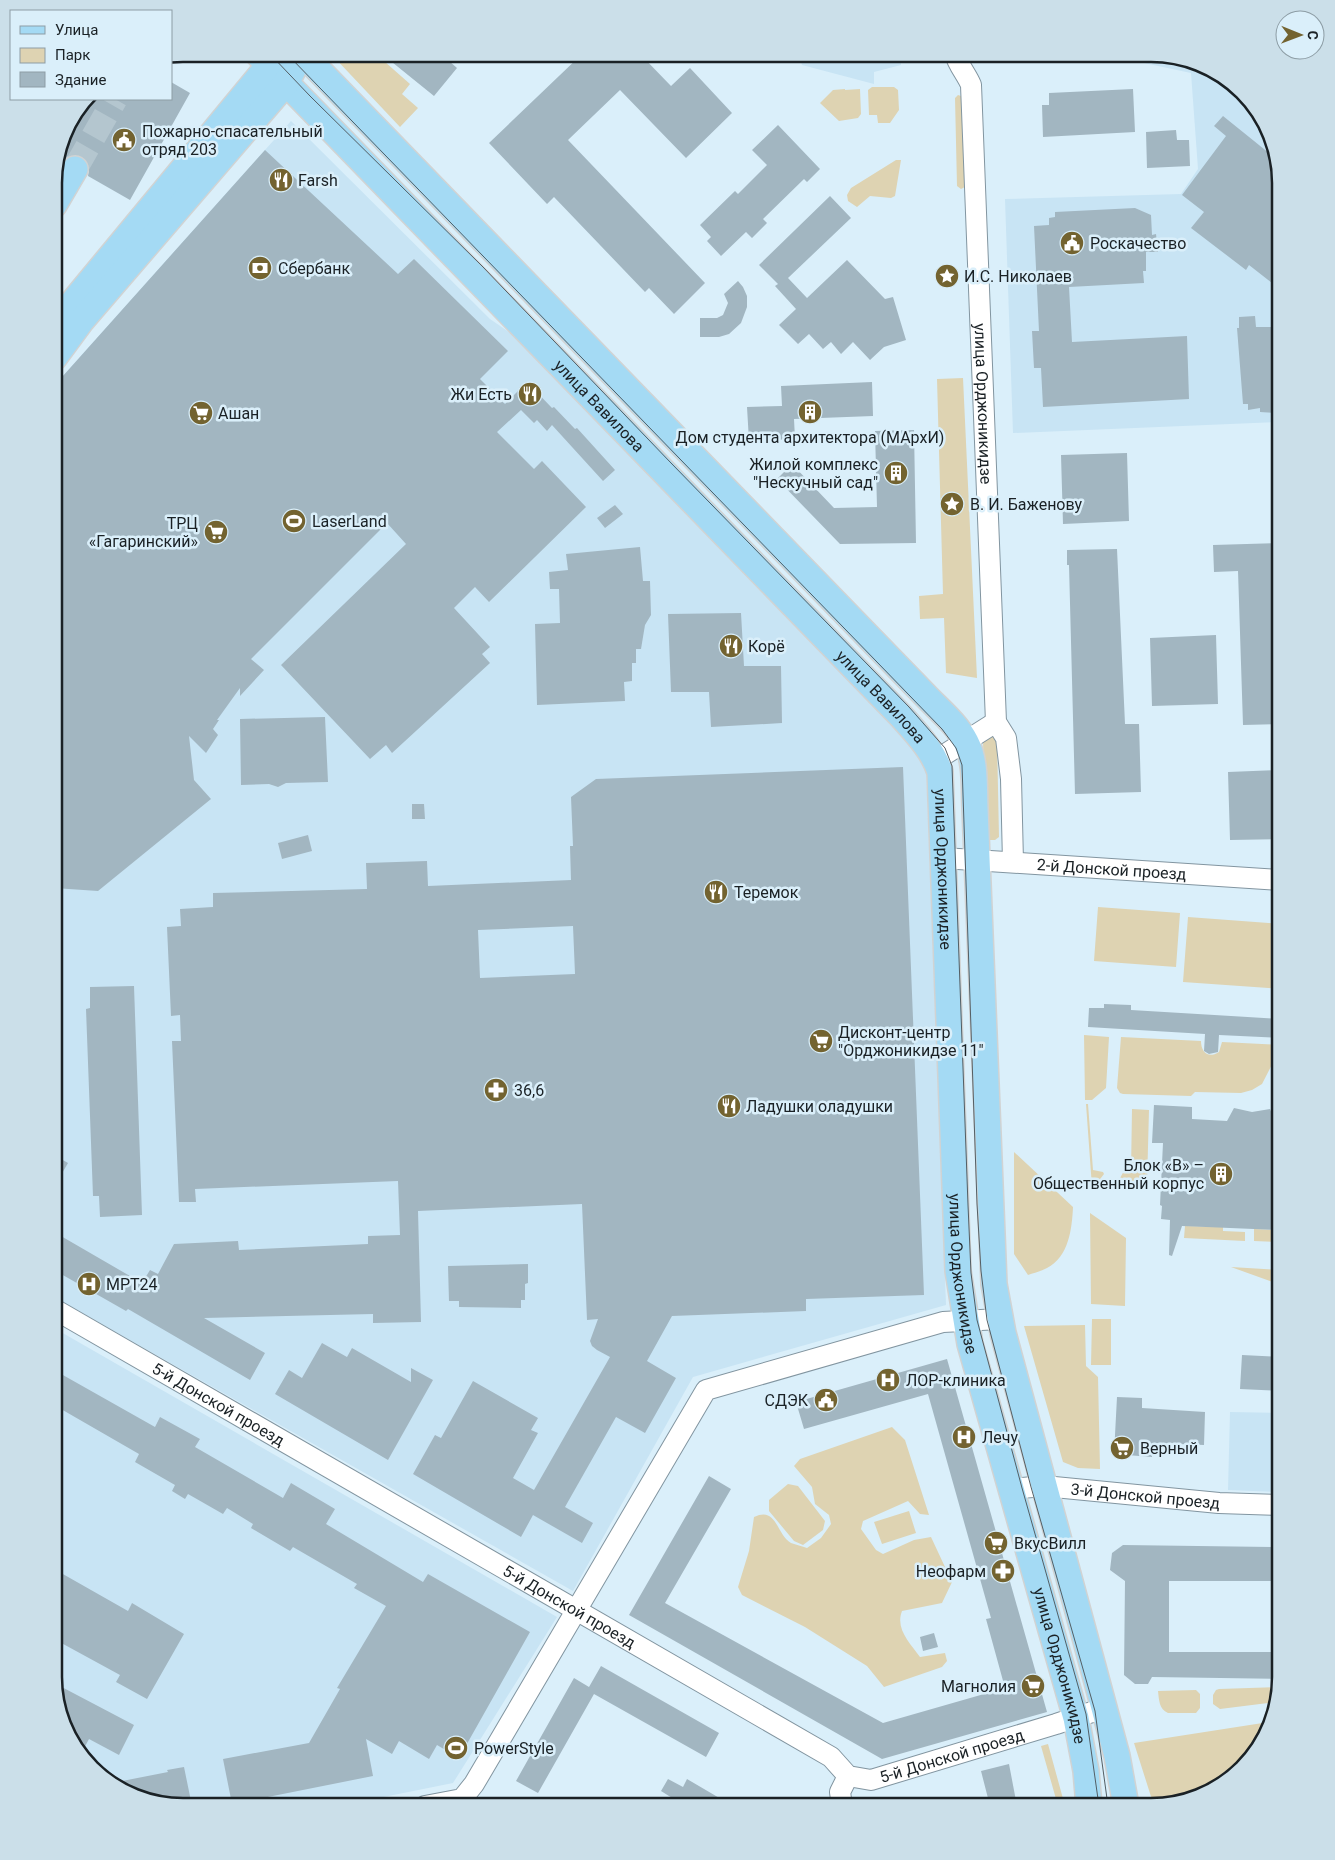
<svg xmlns="http://www.w3.org/2000/svg" width="1335" height="1860" viewBox="0 0 1335 1860" font-family="Roboto,sans-serif">
<rect width="100%" height="100%" fill="#daeffa"/>
<!-- built -->
<path fill="#c8e4f4" d="M798 54H901V65L874 72V84L802 65Z
M1121 54H1160L1217 71 1264 118 1281 184V422L1013 433 1005 199 1181 194 1198 169 1191 73 1121 58Z
M291 121 490 319 519 339 911 742 926 766 946 1305 693 1377 573 1591 54 1297V386Z
M54 1328 557 1617 453 1783 339 1806H175L118 1789 71 1742 54 1676Z
M1230 1412 1281 1413V1492L1228 1490Z"/>
<!-- green -->
<path fill="#ded3b2" d="M335 54H376L410 84 402 94 418 108 400 127 333 56Z
M1210 69 1217 71 1237 92 1234 95 1206 73Z
M872 87H894L898 90 899 110 890 123H878L877 115H869L868 90Z
M845 89V90L860 89 861 114 858 118 839 121 820 103 833 90Z
M958 95 961 96 965 187 961 189 957 186 955 98Z
M896 160H901L895 196 891 198 870 196 857 207 848 201 847 195 851 188Z
M963 378 977 678 946 673 944 618 920 619 919 596 943 594 937 379Z
M987 737H993L997 740 999 837 995 840H988L985 837 983 740Z
M1098 907 1180 913 1176 967 1094 961Z
M1188 917 1281 924V989L1183 982Z
M1084 1035 1109 1037 1106 1088 1092 1100H1085Z
M1121 1037 1201 1041C1201 1052 1208 1059 1219 1052L1222 1042 1281 1045V1047L1262 1084 1252 1090 1241 1093 1195 1092 1191 1096 1123 1094 1120 1093 1117 1088Z
M1086 1104H1088L1093 1170 1103 1172 1104 1174 1094 1187H1092Z
M1132 1109 1149 1110 1147 1184H1126L1123 1182 1120 1178 1124 1171H1131Z
M1014 1152 1073 1207C1072 1228 1069 1257 1047 1268 1041 1271 1034 1273 1028 1275L1014 1254Z
M1090 1213 1126 1238 1125 1306 1091 1304Z
M1185 1226 1223 1227V1231L1245 1232V1241L1184 1238Z
M1254 1229 1281 1230V1242L1254 1241Z
M1231 1267 1281 1270V1285Z
M1092 1319H1111V1365H1091Z
M1085 1325 1086 1366 1098 1377 1100 1469 1078 1468 1063 1462 1024 1326Z
M892 1427 905 1440 929 1515 920 1514 908 1501 863 1521 861 1529 876 1550 883 1554 914 1540 931 1537 952 1582 942 1603 902 1611C895 1629 910 1643 920 1657L945 1653 947 1661 942 1667 884 1687 867 1666 805 1627 742 1595 738 1587 749 1551 754 1517C777 1506 776 1534 791 1543 796 1545 802 1546 807 1548L821 1538 831 1524 829 1515 815 1504 812 1487 794 1466 800 1459Z
M788 1484 798 1486 825 1521 823 1530 803 1545 794 1541 769 1511V1500Z
M909 1511 916 1533 882 1544 874 1522Z
M1278 1687 1275 1702 1220 1709 1213 1704V1695L1216 1690 1219 1689Z
M1196 1690 1200 1694V1708L1196 1713H1168C1159 1709 1159 1700 1158 1691Z
M1269 1722 1264 1741 1217 1789 1154 1806 1134 1743Z
M1048 1744 1065 1806H1058L1041 1746Z"/>
<!-- building -->
<path fill="#a2b6c1" fill-rule="evenodd" d="M382 54H441L457 68 434 96Z
M582 54H640L671 86 690 68 732 113 686 158 620 90 568 140 705 283 674 314 649 288 645 292 554 197 547 204 489 143Z
M171 82 190 93 130 200 88 176 89 170 88 162 82 156 76 155 68 156 63 162 58 159 67 126 88 99H171Z
M1133 89 1135 132 1043 137 1042 105H1049V93Z
M1223 116 1274 157 1280 180 1272 192 1281 199V290L1249 265 1246 270 1191 228 1204 212 1182 195 1226 136 1214 126Z
M778 125 820 169 807 182 804 179 763 219 767 223 752 238 746 232 721 256 707 241 711 237 700 225 735 191 738 194 767 165 752 150Z
M1176 130 1177 140H1189L1190 166 1147 168 1146 132Z
M265 150 398 274 414 259 508 351 480 379 505 404 527 382 552 408 554 407 575 429 577 428 615 470 603 481 552 425 547 431 537 420 534 423 521 410 497 432 534 469 542 461 586 507 489 602 475 587 454 608 490 647 482 654 490 663 392 753 386 745 370 759 281 665 406 544 387 523 251 659 264 670 240 696V688L217 720H219L213 729 218 735 206 753 189 736 194 780 211 799 98 891 54 888V386Z
M830 196 851 218 788 278 807 298 847 260 885 299 893 297 906 340 884 347 870 360 853 342 841 354 831 342 823 349 809 334 798 344 779 325 796 309 775 286 778 284 759 265Z
M1135 208 1151 215 1152 235 1156 234 1158 252H1146V271H1143L1144 283 1069 287 1072 342 1187 336 1189 399 1043 407 1041 368H1034L1032 331H1039L1034 226 1049 225V218L1055 217V212Z
M738 281 743 287 747 296V307L741 323 729 334 719 337H700V318H717L723 315 728 303 724 294Z
M1255 316 1256 327H1275L1278 413 1260 412V408L1248 410V404H1243L1237 328H1239V317Z
M872 382 873 416 794 419 795 439 749 441 747 407 782 406 781 386Z
M914 430 916 543 840 544 777 479 792 464 834 508 877 507 875 431Z
M1127 453 1129 521 1063 524 1061 455Z
M615 505 623 514 605 528 597 518Z
M1279 543 1281 607V724L1243 725 1238 571 1214 572 1213 545Z
M640 547 643 581H650L651 615 645 625 641 649H636V663H632V681L624 682 625 701 537 705 535 624 560 623 559 589H550L549 572 568 570 566 554Z
M1117 549 1125 724H1139L1141 792 1075 794 1069 565H1067V550Z
M741 613 744 666H781L782 723 711 727 709 692H671L668 614Z
M1216 635 1218 704 1152 706 1150 638Z
M325 717 328 782 286 783 278 787 269 784 241 785 240 719Z
M903 767 924 1295 806 1299V1311L672 1316 647 1361 676 1378 645 1433 616 1417 565 1507 593 1523 582 1543 533 1515 521 1537 413 1474 435 1435 441 1438 473 1381 538 1418 531 1430 538 1433 513 1478 534 1490 610 1357 597 1350 592 1346 590 1341 598 1319 587 1320 582 1204 418 1211 421 1322 373 1323V1314L204 1318 265 1353 250 1380 128 1309 126 1311 54 1270V1232L142 1283 150 1270 158 1274 174 1244 238 1241 239 1250 368 1244V1236L400 1235 398 1181 195 1189 196 1202H179L172 1041H181L180 1015 171 1016 167 927 181 926 180 909 213 907V893L367 889 366 863 427 861 428 886 571 880 570 846H573L571 797 596 779ZM573 926 575 974 480 978 478 930Z
M1281 770V839L1230 840 1228 772Z
M412 804H424L425 819H412Z
M308 835 312 851 282 859 278 843Z
M134 986 142 1215 100 1217 99 1196H93L86 1009 90 1008V987Z
M1104 1004 1131 1005V1010L1281 1019V1038L1219 1035 1218 1052 1209 1054 1204 1051 1205 1034 1088 1027 1089 1008H1104Z
M1154 1105 1192 1107V1119L1227 1121 1234 1108 1252 1112 1270 1109 1276 1123H1281V1230L1182 1226 1172 1256 1169 1255 1170 1220 1161 1219 1162 1206 1160 1205 1163 1143H1152Z
M54 1155 68 1163 54 1187Z
M528 1264V1283L525 1284V1300H521V1308L459 1307V1301H449L448 1266Z
M322 1343 347 1357 352 1348 411 1382V1368L433 1380 388 1460 275 1394 289 1370 302 1378Z
M1242 1355 1281 1357V1391L1240 1389Z
M947 1359 1047 1712 882 1759 629 1615 709 1476 731 1489 665 1603 883 1723 1005 1688 986 1619 991 1618 928 1394 804 1429 796 1402Z
M54 1370 155 1427 160 1417 200 1439 195 1447 283 1498 291 1483 335 1509 326 1524 423 1582 428 1574 530 1632 459 1758 437 1745 429 1759 399 1741 392 1754 366 1739 373 1776 232 1804 223 1759 309 1743 340 1689 337 1688 386 1606 354 1588 357 1584 293 1547 290 1551 251 1528 253 1524 227 1508 223 1514 188 1494 185 1499 172 1491 175 1485 135 1462 139 1454 54 1405Z
M1117 1397 1142 1398V1408L1205 1412 1204 1445 1153 1443 1152 1457 1114 1454Z
M1123 1545 1281 1547V1581H1169V1652H1281V1679L1152 1677 1148 1684H1135L1124 1675 1125 1581 1110 1570 1112 1553Z
M54 1569 128 1611 132 1603 184 1634 147 1699 116 1682 120 1675 54 1639Z
M934 1633 938 1647 923 1651 920 1637Z
M601 1666 719 1733 706 1757 594 1694 538 1793 516 1781 574 1678 589 1687Z
M56 1684 134 1725 119 1755 89 1739 82 1752 71 1742Z
M1009 1764 1017 1806H990L981 1771Z
M184 1767 192 1806H175L118 1789 112 1783 168 1772 167 1770Z
M668 1779 683 1787 687 1779 733 1806H685L661 1791Z"/>
<g fill="none" stroke-linecap="round" stroke-linejoin="round">
<!-- major-tunnel -->
<path stroke="#b4c6cf" stroke-width="25" stroke-dasharray="25 12" stroke-linecap="butt" d="M75 169 115 99"/>
<!-- minor casing -->
<g stroke="#8295a0" stroke-width="22">
<g id="minor">
<path id="s1" d="M955 54C958 65 967 75 971 85L996 722 1006 738 1011 779 1013 862"/>
<path d="M936 760 996 722"/>
<path id="s2" d="M943 858 1281 880"/>
<path id="s3" d="M54 1309 831 1757 848 1776 871 1780 1056 1724 1104 1708"/>
<path id="s4" d="M1011 1489 1044 1486 1219 1503 1281 1505"/>
<path d="M425 1806 462 1799 474 1784 706 1390 943 1322 1000 1319"/>
<path d="M842 1806 840 1792 848 1776"/>
</g>
</g>
<!-- major casing -->
<g stroke="#d1d3d3" stroke-width="28">
<g id="major">
<path id="s5" d="M258 54 901 716C916 733 933 750 940 772L958 1271 970 1344 1076 1718 1086 1771 1089 1806"/>
<path d="M303 54 924 694C938 709 956 723 966 742 976 761 974 787 975 808L994 1284 1003 1333 1117 1756 1126 1806"/>
<path d="M54 205 75 169"/>
<path d="M54 325 269 65 283 59"/>
<path d="M54 358 82 320 286 83 293 70"/>
</g>
</g>
<!-- minor -->
<use href="#minor" stroke="#fff" stroke-width="20"/>
<!-- major -->
<use href="#major" stroke="#a4daf4" stroke-width="25"/>
<!-- tram -->
<path stroke="#535e64" stroke-width="1" d="M270 54 310 96 483 267 671 463 909 707 945 748 952 766 968 1205 971 1273 977 1320 1022 1488 1086 1714 1099 1806
M287 54 942 729 956 748 962 765 977 1204 981 1271 987 1320 1031 1487 1095 1711 1108 1806"/>
</g>
<!-- icons -->
<defs>
<g id="civic-disc" transform="scale(1.25)"><circle r="9.5" fill="#736330" stroke="#daeffa"/><path d="M-.6-6.5H3V-4.5H.6V-3L4-1V1h2V6H-6V1h2V-1L-.6-3ZM-1.2 2.5V6h2.4V2.5Z" fill="#fff"/></g>
<g id="restaurant-disc" transform="scale(1.25)"><circle r="9.5" fill="#736330" stroke="#daeffa"/><path d="M-5-6h1v4h1v-4h1v4h1v-4h1v5L-1.5 .5V6h-2V.5L-5-1ZM5-6V6H3V1.5H1.5Q1.5-4 5-6Z" fill="#fff"/></g>
<g id="bank-disc" transform="scale(1.25)"><circle r="9.5" fill="#736330" stroke="#daeffa"/><path d="M-6-4H6V4H-6ZM0-2.3a2.3 2.3 0 1 0 0 4.6a2.3 2.3 0 1 0 0-4.6Z" fill="#fff"/></g>
<g id="sight-disc" transform="scale(1.25)"><circle r="9.5" fill="#736330" stroke="#daeffa"/><path d="M0-6L1.8-2.2L6-1.7L2.9 1.2L3.7 5.4L0 3.3L-3.7 5.4L-2.9 1.2L-6-1.7L-1.8-2.2Z" fill="#fff"/></g>
<g id="building-disc" transform="scale(1.25)"><circle r="9.5" fill="#736330" stroke="#daeffa"/><path d="M-4-6H4V6H1V3H-1V6H-4ZM-2.5-4.3h1.7v1.8h-1.7ZM.8-4.3h1.7v1.8H.8ZM-2.5-1h1.7V.8h-1.7ZM.8-1h1.7V.8H.8Z" fill="#fff"/></g>
<g id="supermarket-disc" transform="scale(1.25)"><circle r="9.5" fill="#736330" stroke="#daeffa"/><path d="M-6-5.5h2.5l.6 2H6L4.5 2H-2.5L-4.4-4H-6ZM-1.5 3.2a1.3 1.3 0 1 0 .1 0ZM3 3.2a1.3 1.3 0 1 0 .1 0Z" fill="#fff"/></g>
<g id="stadium-disc" transform="scale(1.25)"><circle r="9.5" fill="#736330" stroke="#daeffa"/><path d="M0-5a6.5 5 0 1 0 0 10a6.5 5 0 1 0 0-10ZM-3.5-1.8h7v3.6h-7Z" fill="#fff"/></g>
<g id="pharmacy-disc" transform="scale(1.25)"><circle r="9.5" fill="#736330" stroke="#daeffa"/><path d="M-2-6h4v4h4v4h-4v4h-4v-4h-4v-4h4Z" fill="#fff"/></g>
<g id="hospital-disc" transform="scale(1.25)"><circle r="9.5" fill="#736330" stroke="#daeffa"/><path d="M-5-5h3v3.5h4V-5h3V5h-3V1.5h-4V5h-3Z" fill="#fff"/></g>
</defs>
<g fill-rule="evenodd">
<use href="#civic-disc" x="124" y="140"/>
<use href="#restaurant-disc" x="281" y="180"/>
<use href="#civic-disc" x="1072" y="243"/>
<use href="#bank-disc" x="260" y="268"/>
<use href="#sight-disc" x="947" y="276"/>
<use href="#restaurant-disc" x="530" y="394"/>
<use href="#building-disc" x="810" y="412"/>
<use href="#supermarket-disc" x="201" y="413"/>
<use href="#building-disc" x="896" y="473"/>
<use href="#sight-disc" x="952" y="504"/>
<use href="#stadium-disc" x="294" y="521"/>
<use href="#supermarket-disc" x="216" y="532"/>
<use href="#restaurant-disc" x="731" y="646"/>
<use href="#restaurant-disc" x="716" y="892"/>
<use href="#supermarket-disc" x="821" y="1041"/>
<use href="#pharmacy-disc" x="496" y="1090"/>
<use href="#restaurant-disc" x="729" y="1106"/>
<use href="#building-disc" x="1221" y="1174"/>
<use href="#hospital-disc" x="89" y="1284"/>
<use href="#hospital-disc" x="888" y="1380"/>
<use href="#civic-disc" x="826" y="1400"/>
<use href="#hospital-disc" x="964" y="1437"/>
<use href="#supermarket-disc" x="1122" y="1448"/>
<use href="#supermarket-disc" x="996" y="1543"/>
<use href="#pharmacy-disc" x="1003" y="1571"/>
<use href="#supermarket-disc" x="1033" y="1686"/>
<use href="#stadium-disc" x="456" y="1748"/>
</g>
<g text-anchor="middle" stroke-width="5" stroke-linejoin="round" paint-order="stroke">
<!-- poi labels -->
<g font-size="16" fill="#1a2125" stroke="#daeffa" text-anchor="start">
<text x="142" y="137">Пожарно-спасательный<tspan x="142" dy="18">отряд 203</tspan></text>
<text x="298" y="186">Farsh</text>
<text x="1090" y="249">Роскачество</text>
<text x="278" y="274">Сбербанк</text>
<text x="964" y="282">И.С. Николаев</text>
<text x="512" y="400" text-anchor="end">Жи Есть</text>
<text x="218" y="419">Ашан</text>
<text x="810" y="443" text-anchor="middle">Дом студента архитектора (МАрхИ)</text>
<text x="878" y="470" text-anchor="end">Жилой комплекс<tspan x="878" dy="18">"Нескучный сад"</tspan></text>
<text x="970" y="510">В. И. Баженову</text>
<text x="312" y="527">LaserLand</text>
<text x="198" y="529" text-anchor="end">ТРЦ<tspan x="198" dy="18">«Гагаринский»</tspan></text>
<text x="748" y="652">Корё</text>
<text x="734" y="898">Теремок</text>
<text x="838" y="1038">Дисконт-центр<tspan x="838" dy="18">"Орджоникидзе 11"</tspan></text>
<text x="514" y="1096">36,6</text>
<text x="746" y="1112">Ладушки оладушки</text>
<text x="1204" y="1171" text-anchor="end">Блок «В» –<tspan x="1204" dy="18">Общественный корпус</tspan></text>
<text x="106" y="1290">МРТ24</text>
<text x="906" y="1386">ЛОР-клиника</text>
<text x="808" y="1406" text-anchor="end">СДЭК</text>
<text x="982" y="1443">Лечу</text>
<text x="1140" y="1454">Верный</text>
<text x="1014" y="1549">ВкусВилл</text>
<text x="986" y="1577" text-anchor="end">Неофарм</text>
<text x="1016" y="1692" text-anchor="end">Магнолия</text>
<text x="474" y="1754">PowerStyle</text>
</g>
<!-- street labels -->
<g font-size="16" fill="#1a2125" stroke="#daeffa">
<text dy="6" stroke="none"><textPath href="#s1" startOffset="354">улица Орджоникидзе</textPath></text>
<text dy="6" stroke="none"><textPath href="#s5" startOffset="490">улица Вавилова</textPath></text>
<text dy="6" stroke="none"><textPath href="#s5" startOffset="895">улица Вавилова</textPath></text>
<text dy="6" stroke="none"><textPath href="#s5" startOffset="1089">улица Орджоникидзе</textPath></text>
<text dy="6" stroke="none"><textPath href="#s2" startOffset="169">2-й Донской проезд</textPath></text>
<text dy="6" stroke="none"><textPath href="#s5" startOffset="1494">улица Орджоникидзе</textPath></text>
<text dy="6" stroke="none"><textPath href="#s3" startOffset="190">5-й Донской проезд</textPath></text>
<text dy="6" stroke="none"><textPath href="#s4" startOffset="135">3-й Донской проезд</textPath></text>
<text dy="6" stroke="none"><textPath href="#s3" startOffset="595">5-й Донской проезд</textPath></text>
<text dy="6" stroke="none"><textPath href="#s5" startOffset="1899">улица Орджоникидзе</textPath></text>
<text dy="6" stroke="none"><textPath href="#s3" startOffset="1030">5-й Донской проезд</textPath></text>
</g>
</g>
<!-- crop -->
<path d="M0 0H1335V1860H0ZM183 62H1151A121 121 0 0 1 1272 183V1677A121 121 0 0 1 1151 1798H183A121 121 0 0 1 62 1677V183A121 121 0 0 1 183 62Z" fill="#cbdfe9" fill-rule="evenodd"/>
<path fill="none" stroke="#1a2125" stroke-width="2.5" d="M183 62H1151A121 121 0 0 1 1272 183V1677A121 121 0 0 1 1151 1798H183A121 121 0 0 1 62 1677V183A121 121 0 0 1 183 62Z"/>
<!-- legend -->
<rect x="10" y="10" width="162" height="90" fill="#daeffa" stroke="#8d9da5"/>
<rect x="20" y="26" width="25" height="8" fill="#a4daf4" stroke="#8d9da5"/>
<text x="55" y="35" font-size="15" fill="#1a2125">Улица</text>
<rect x="20" y="48" width="25" height="15" fill="#ded3b2" stroke="#8d9da5"/>
<text x="55" y="60" font-size="15" fill="#1a2125">Парк</text>
<rect x="20" y="72" width="25" height="15" fill="#a2b6c1" stroke="#8d9da5"/>
<text x="55" y="85" font-size="15" fill="#1a2125">Здание</text>
<!-- north arrow -->
<g transform="translate(1300 35) rotate(91)"><circle r="24" fill="#daeffa" stroke="#8d9da5"/>
<path d="M0-4L9 19L0 12L-9 19Z" fill="#736330"/>
<text y="-8" font-size="14" font-weight="bold" text-anchor="middle" fill="#1a2125">С</text>
</g>
</svg>
